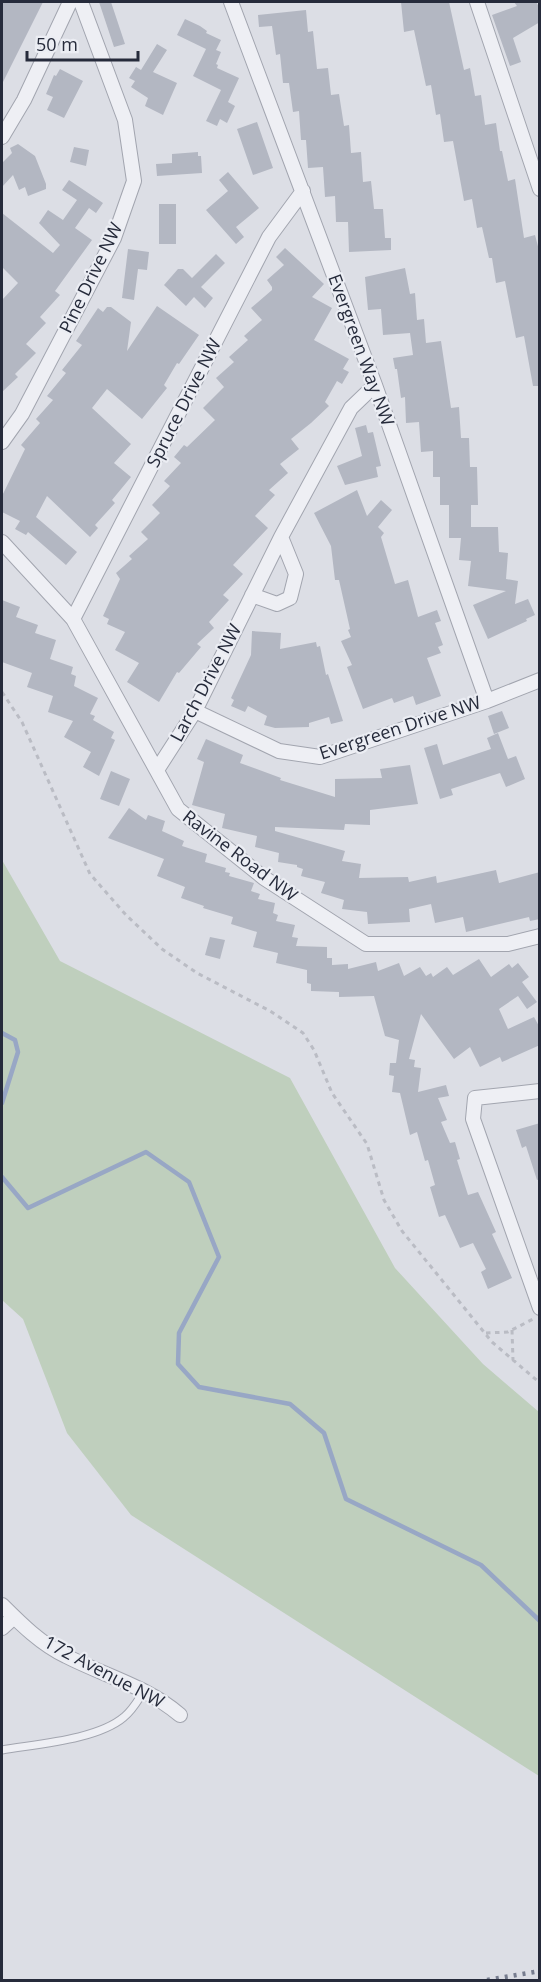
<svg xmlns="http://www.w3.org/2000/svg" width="541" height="1982" viewBox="0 0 541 1982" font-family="'Open Sans',sans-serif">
<rect width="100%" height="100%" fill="#dcdee5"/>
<!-- green -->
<path fill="#bfcfbd" d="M2 860 60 961 290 1078 395 1268 483 1364 539 1412V1776L131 1515 67 1433 23 1319 2 1300Z"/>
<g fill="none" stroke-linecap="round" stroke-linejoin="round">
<!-- stream -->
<path stroke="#98a7c5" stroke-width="4.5" d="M2 1033 15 1040 18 1052 2 1103
M2 1177 28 1208 146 1152 189 1182 219 1257 179 1333 178 1364 199 1387 290 1404 324 1433 346 1499 481 1565 540 1621"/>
</g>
<!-- building -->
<path fill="#b3b7c2" d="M2 2H43L2 84Z
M99 2H111L125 44 114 47Z
M401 2H449L464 70 470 68 475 96 481 95 485 125 496 123 500 151H502L508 181 515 179 524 238 535 235 540 254V386H533L524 336 516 338 505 281 496 283 492 258H489L482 227 477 228 472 199 464 201 453 141 444 142 440 114 436 115 431 85 426 86 414 30 404 32Z
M514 2H536L540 8V22L513 38 521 62 510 66 492 15 517 6Z
M306 10 308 32 313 31 317 69 328 68 331 95 339 94 344 126 349 125 351 153 361 152 363 182 371 181 374 209H383L385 238H391V250L349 252 348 222H336L335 196 325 197 323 167 308 168 306 140H301L299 111 293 112 289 83H283L280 54 276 55 272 26 259 27 258 15Z
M185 19 200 26 207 31 206 33 221 40 216 50 221 52 216 64 218 65 217 68 239 78 228 102 235 106 227 123 220 119 217 126 206 121 221 90 193 76 206 49 177 35Z
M157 44 167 50 153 72 177 83 163 115 145 106 148 98 131 87 135 81 129 78 136 67 141 70Z
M60 69 83 81 64 118 47 110 53 97 46 94 49 87 54 75 56 76Z
M257 122 273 168 253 175 237 129Z
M18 144 35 156 46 184V189L28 196 25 187 19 190 13 175 2 187V163L12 153 10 148Z
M74 147 89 150 86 166 70 162Z
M198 152V156H201L202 173 157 176 156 164 172 163V154Z
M228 172 259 208 236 227 244 237 236 244 206 210 228 191 219 180Z
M69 180 103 203 96 213 89 208 75 228 92 240 55 291 60 295 40 317 46 323 26 344 36 353 15 374 18 377 2 392V300L18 283 2 267V213L53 253 60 245 39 223 48 210 63 220 77 200 62 190Z
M159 204H176V244H159Z
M285 248 324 284 312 297 332 308 314 340 349 359 343 369 349 372 342 384 337 381 325 402 329 406 311 423 291 439 299 449 280 464 288 473 269 490 275 495 255 516 268 528 233 565 243 574 223 595 229 600 209 622 214 628 197 644 201 647 179 673 177 672 159 702 127 682 139 663 115 650 125 632 107 624 109 619 103 616 120 579 116 573 132 559 129 556 148 539 141 532 160 513 152 505 170 486 164 481 181 463 174 457 184 445 187 447 215 420 203 408 224 387 216 378 234 362 229 357 248 340 244 336 262 320 251 308 272 290V287L267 280 284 265 276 257Z
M128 249 149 252 147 270 138 269 134 300 122 298Z
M216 254 225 263 201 287 213 298 205 308 194 297 186 306 164 285 178 269H183L192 278Z
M405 268 410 294 415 293 417 320 424 319 426 343 441 341 451 408 459 407 461 438H469L470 467H477L478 505H471V527H498L499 552 508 553 506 579 518 581 515 604 528 599 535 615 526 619 527 621 488 639 473 605 506 591 468 586 471 561 459 560 461 538H449V505H440V477H433V451L421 452 419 422 406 423 405 397 401 398 397 369H395L393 358 413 355 410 333 383 335 381 309 368 310 365 277Z
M157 306 199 335 179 364 177 363 164 385 167 388 142 419 107 389 92 408 131 444 114 463 131 477 112 500 115 503 95 525 98 528 90 537 47 496 36 517 77 552 66 565 28 532 26 535 15 529 20 521 2 512V496L25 449 21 445 40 423 36 419 53 400 47 396 66 373 62 370 82 345 76 341 98 308 103 312 107 307H111L131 322 127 351Z
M366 425 368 433 373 432 381 466 376 467 378 477 345 485 337 466 362 456 355 428Z
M357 490 367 516 381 500 392 510 378 527 384 533 381 537 395 584 408 580 418 617 437 610 441 621 435 623 443 645 438 647 441 653 427 658 441 696 416 705 413 696 394 703 392 698 363 709 347 667 352 665 341 641 351 637 348 630 350 629 339 580H335L331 546 314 513Z
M2 600 20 607 16 617 38 625 35 633 56 640 50 659 73 667 71 674 76 676 74 686 98 698 90 714 95 716 93 720 114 732 111 738 115 740 99 776 83 767 91 752 64 737 73 721 48 712 53 696 27 687 32 673 2 662Z
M252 631 281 633 280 649 316 642 317 647 320 646 326 675 328 674 343 721 331 724 329 717 309 723V727L275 728 264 725 267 716 248 706 245 712 231 706 234 700 231 698 251 655Z
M502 711 509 728 494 734 488 716Z
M498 733 508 759 516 756 525 779 506 787 500 773 451 789 453 795 440 799 424 748 437 744 443 765 491 749 487 738Z
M206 739 243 755 240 763 281 778 280 780 335 797V779L382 778 380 769 410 765 418 804 370 810V825L345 824 344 830 275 827V831L345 851 342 861 361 864 359 878 408 877 409 882 436 876 437 883 496 870 499 883 540 872V919L530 921 529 917 466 932 463 917 435 923 431 904 409 909 410 922 368 924 367 912 342 909 344 900 321 893 325 882 301 876 303 869 297 867V865L278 862 279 853 255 847 257 836 222 828 225 814 192 805 204 762 197 759Z
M111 771 130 779 119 806 100 799Z
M129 808 146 820 148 815 165 821 162 831 184 841 182 846 207 854 205 862 226 868 225 872 230 873 229 876 254 883 251 891 260 894 258 899 275 903 273 913 278 915 276 921 295 925 292 937 298 938 296 946 327 947V958H332V965L348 964V969L376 962 378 971 399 963 404 976 420 967 426 976 431 973 433 977 447 967 453 975 479 959 491 977 509 964 512 968 518 963 529 977 522 982 537 1002 527 1009 518 996 499 1009 508 1029 534 1017 540 1028V1045L502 1062 500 1057 480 1067 470 1047 454 1059 421 1014 409 1059 415 1060 414 1067 421 1068 418 1092 446 1085 449 1096 438 1098 447 1120 441 1122 450 1143 455 1142 460 1159 457 1160 468 1195 478 1192 496 1232 492 1234 512 1278 488 1289 481 1272 486 1269 473 1243 460 1248 445 1215 439 1217 430 1187 435 1185 428 1160 425 1161 417 1132 410 1135 400 1093 392 1092 394 1076 389 1075 390 1063H396L399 1040 385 1036 374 996 339 997V992L311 991V984L307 983V970L276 963 278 953 253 947 257 932 231 924 233 917 203 908 204 906 181 898 185 887 157 876 164 859 108 838Z
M210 937 225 940 220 959 205 955Z
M540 1123V1179L537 1180 526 1146 522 1148 516 1130Z"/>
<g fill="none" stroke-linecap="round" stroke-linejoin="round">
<!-- lane casing -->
<g stroke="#a2a5af" stroke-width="9">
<path id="lane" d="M2 1750C36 1744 97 1740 124 1717 133 1710 138 1700 144 1691"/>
</g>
<!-- street casing -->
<g stroke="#a2a5af" stroke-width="16">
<path id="street" d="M231 2 375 385 487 701
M477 2 540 189
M2 137 24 100 70 2
M2 442 22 414 114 238 134 181 125 120 81 2
M2 542 73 619 178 809 264 878 366 944H508L540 936
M252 595 277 604 290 598 296 574 281 537
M73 619 269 237 303 191
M195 711 279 751 320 757 487 701 540 680
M157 770 195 711 281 537 351 408 375 385
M540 1091 475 1098 473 1119 540 1308
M2 1605C21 1624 41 1644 66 1656 105 1676 146 1686 180 1715
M2 1628 14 1617"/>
</g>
<!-- path -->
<path stroke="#babcc4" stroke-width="3" stroke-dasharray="4.5 4.5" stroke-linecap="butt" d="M2 692 22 722 90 874 126 915 162 949 197 973 270 1011 303 1033 314 1050 332 1093 367 1144 384 1200 402 1231 492 1342 540 1383
M512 1330 513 1360
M486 1333 508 1332 533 1319"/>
<!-- lane -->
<use href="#lane" stroke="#eeeff4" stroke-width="7"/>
<!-- street -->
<use href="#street" stroke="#eeeff4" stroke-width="14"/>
<!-- rail -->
<path stroke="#767c8e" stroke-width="4.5" stroke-dasharray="3 6" stroke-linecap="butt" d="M487 1980 540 1971"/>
</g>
<g text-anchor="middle" stroke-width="4.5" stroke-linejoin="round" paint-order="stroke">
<!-- street labels -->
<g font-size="18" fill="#262b3b" stroke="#ebedf3">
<text transform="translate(91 278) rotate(-64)" y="6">Pine Drive NW</text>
<text transform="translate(361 350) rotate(70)" y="6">Evergreen Way NW</text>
<text transform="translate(184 403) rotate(-63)" y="6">Spruce Drive NW</text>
<text transform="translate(206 683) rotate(-62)" y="6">Larch Drive NW</text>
<text transform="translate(400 728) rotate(-18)" y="6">Evergreen Drive NW</text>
<text transform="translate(240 856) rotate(37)" y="6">Ravine Road NW</text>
<text transform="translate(104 1672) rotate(28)" y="6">172 Avenue NW</text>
</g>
</g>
<!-- border -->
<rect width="541" height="1982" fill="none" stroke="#262b3b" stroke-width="6"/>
<!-- scale -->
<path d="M27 51v9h111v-9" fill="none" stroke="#262b3b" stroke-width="3"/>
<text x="36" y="51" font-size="18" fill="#262b3b" stroke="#ebedf3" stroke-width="4.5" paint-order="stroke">50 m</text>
</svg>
